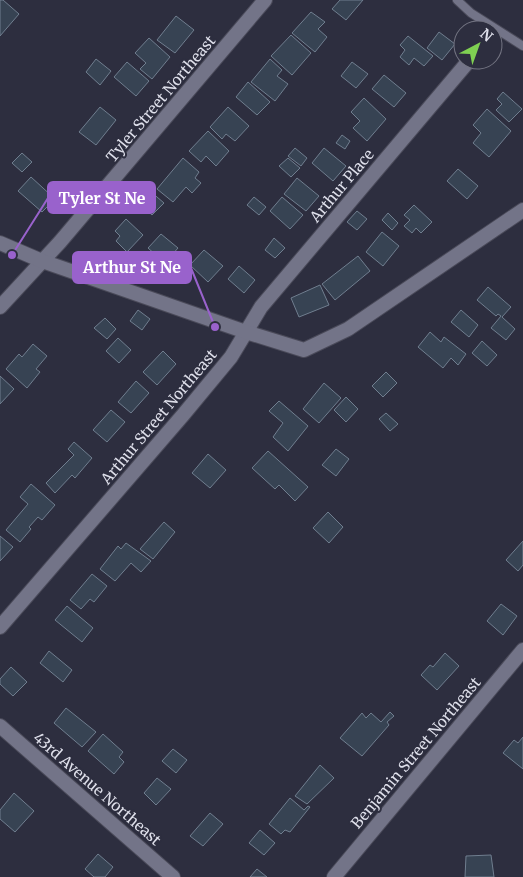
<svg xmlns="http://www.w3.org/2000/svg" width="523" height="877" viewBox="0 0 523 877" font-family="Merriweather,serif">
<rect width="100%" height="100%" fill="#2d2e3f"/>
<!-- building -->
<path fill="#374353" stroke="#707e8f" d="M0 0H3L19 14 0 36Z
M340 0H363L346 20 332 9Z
M311 12 325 22 318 29 327 37 315 52 292 33Z
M176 16 194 30 175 53 157 40Z
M439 32 455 44 442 60 427 48Z
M291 35 311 53 292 75 271 56Z
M408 36 433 56 424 66 414 58 409 65 400 57 405 50 400 45Z
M149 38 170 57 152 79 140 69 146 63 135 53Z
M96 59 111 71 100 85 86 72Z
M270 59 282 70 277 76 288 84 275 101 251 82Z
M127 62 149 81 136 96 114 77Z
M352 62 368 74 356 88 341 76Z
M384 75 406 93 394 107 372 89Z
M248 82 270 102 257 115 236 97Z
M503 92 522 109 509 122 496 110 502 104 497 99Z
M364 98 386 119 367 141 353 128 360 121 351 112Z
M100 107 116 120 96 145 79 132Z
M228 107 249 126 235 141 226 134 222 139 210 127Z
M487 109 511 131 489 157 473 143 481 133 473 125Z
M208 131 229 151 216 166 206 156 201 162 189 151Z
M342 135 350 141 345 149 336 143Z
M295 148 307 158 301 166 288 156Z
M324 148 346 166 333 181 312 163Z
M22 153 32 162 22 172 12 163Z
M183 158 199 172 195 178 201 183 192 193 186 187 173 202 157 189Z
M288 158 300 168 291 177 279 166Z
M458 169 478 186 467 199 447 181Z
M31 177 55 199 42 212 18 191Z
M297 178 319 196 306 211 284 194Z
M150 191 164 203 152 215 139 203Z
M254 197 266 207 259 215 247 205Z
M282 197 303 215 290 229 270 211Z
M414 205 432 222 421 233 416 228 412 233 404 226 410 220 404 215Z
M357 211 367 219 357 230 347 222Z
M388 213 398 223 392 230 382 220Z
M126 219 143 235 127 252 116 241 120 236 115 231Z
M382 232 399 246 383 266 366 252Z
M161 234 178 248 165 263 148 248Z
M274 238 285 248 275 258 265 250Z
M204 250 223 266 208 282 190 265Z
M358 256 370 271 335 300 322 284Z
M239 266 255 280 244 293 228 279Z
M320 285 329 305 299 317 291 298Z
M488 287 511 307 502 317 515 329 506 340 491 328 501 316 498 314 496 316 477 300Z
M138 310 150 319 142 330 130 321Z
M461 310 478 325 469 337 451 322Z
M105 318 116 329 107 339 94 328Z
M430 332 441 342 444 337 466 354 458 365 451 358 443 368 418 347Z
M118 338 131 350 119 363 106 351Z
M482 341 497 355 487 366 472 353Z
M33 344 47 356 36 369 40 372 27 388 6 369 19 354 22 357Z
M163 351 176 364 157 385 143 372Z
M386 372 397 383 383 397 372 386Z
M0 376 14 389 0 404Z
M136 381 149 393 131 413 118 402Z
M324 383 341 398 319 423 303 409Z
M346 397 358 409 346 422 334 410Z
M279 401 308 426 288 451 273 437 283 423 269 411Z
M111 410 125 422 107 442 93 430Z
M386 413 398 424 390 431 379 419Z
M74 442 92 458 75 478 72 475 55 493 46 483 74 455 68 449Z
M336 449 349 459 336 476 322 465Z
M268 451 308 487 295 501 279 485 275 489 252 468Z
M208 454 226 470 210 488 192 473Z
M31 484 55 505 42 520 38 517 29 527 31 529 20 542 6 530 28 504 20 497Z
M328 512 343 527 329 543 313 528Z
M164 522 175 532 153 559 140 549Z
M0 536 13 547 0 561Z
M523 541V565L518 571 506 560Z
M126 543 151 561 141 572 131 563 115 581 100 569 118 546 121 549Z
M92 574 107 586 94 602 90 599 81 609 70 600Z
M501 604 517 616 503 635 487 621Z
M67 606 93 628 82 642 55 620Z
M49 651 72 670 63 682 40 663Z
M445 653 459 666 437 690 421 675 430 665 433 667Z
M11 667 27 682 13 696 0 684V679Z
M66 708 96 732 82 747 54 723Z
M390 712 394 716 387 722 389 725 362 756 340 738 362 713 366 718 371 713 381 722Z
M103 734 123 752 119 757 124 762 114 774 88 751Z
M523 737V769L503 753 514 740 518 743Z
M173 749 187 760 176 773 162 761Z
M320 765 334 778 307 804 295 796Z
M157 778 171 789 156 805 144 793Z
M14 793 34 811 15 832 0 819V810Z
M290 798 304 810 308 806 310 807 290 832 285 830 281 834 269 824Z
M210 813 223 824 203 846 190 836Z
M260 830 275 843 264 855 249 843Z
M98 854 113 867 105 877H94L85 869Z
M491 855 494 877H465L466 856Z
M257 869 267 877H250Z"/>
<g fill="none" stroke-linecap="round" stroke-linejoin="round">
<!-- service casing -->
<g stroke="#4a4a59" stroke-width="10">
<path id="service" d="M457 0 471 13 523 46"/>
</g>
<!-- minor casing -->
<g stroke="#4a4a59" stroke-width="16">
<path id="minor" d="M0 307 60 242 265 0
M0 627 183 415 231 357 261 307 467 63
M0 726 173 877
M334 877 523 650"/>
</g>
<!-- tertiary casing -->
<g stroke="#4a4a59" stroke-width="16">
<path id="tertiary" d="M0 243 42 261 246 332 304 350 348 329 523 210"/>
</g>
<!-- service -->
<use href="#service" stroke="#737488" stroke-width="8"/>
<!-- minor -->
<use href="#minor" stroke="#737488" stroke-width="14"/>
<!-- tertiary -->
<use href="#tertiary" stroke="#737488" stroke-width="14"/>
</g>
<g text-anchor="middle" stroke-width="4" stroke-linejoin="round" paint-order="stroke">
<!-- street labels -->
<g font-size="15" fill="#dedfea" stroke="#2d2e3f">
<text transform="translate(161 99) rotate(-50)" y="5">Tyler Street Northeast</text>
<text transform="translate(342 186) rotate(-50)" y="5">Arthur Place</text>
<text transform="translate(159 417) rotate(-50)" y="5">Arthur Street Northeast</text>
<text transform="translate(416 753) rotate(-50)" y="5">Benjamin Street Northeast</text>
<text transform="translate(97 789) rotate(41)" y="5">43rd Avenue Northeast</text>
</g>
</g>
<!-- callouts -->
<path fill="none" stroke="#9962cc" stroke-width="2" d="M12 255L48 198M215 327L191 268"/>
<g fill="#9962cc" stroke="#2d2e3f" stroke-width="2">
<circle cx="12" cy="255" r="5"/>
<circle cx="215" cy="327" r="5"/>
</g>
<g fill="#9962cc" stroke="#9962cc" stroke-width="2">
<rect x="48" y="182" width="107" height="31" rx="5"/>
<rect x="73" y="252" width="118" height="31" rx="5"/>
</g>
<g font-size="16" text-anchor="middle" font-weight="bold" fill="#fff">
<text x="102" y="204">Tyler St Ne</text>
<text x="132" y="273">Arthur St Ne</text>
</g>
<!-- north arrow -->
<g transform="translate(478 45) rotate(41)"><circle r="24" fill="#2d2e3f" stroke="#747583"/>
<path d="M0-4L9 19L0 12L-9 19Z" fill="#7fd052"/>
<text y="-8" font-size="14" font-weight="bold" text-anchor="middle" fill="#dedfea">N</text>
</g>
</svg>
